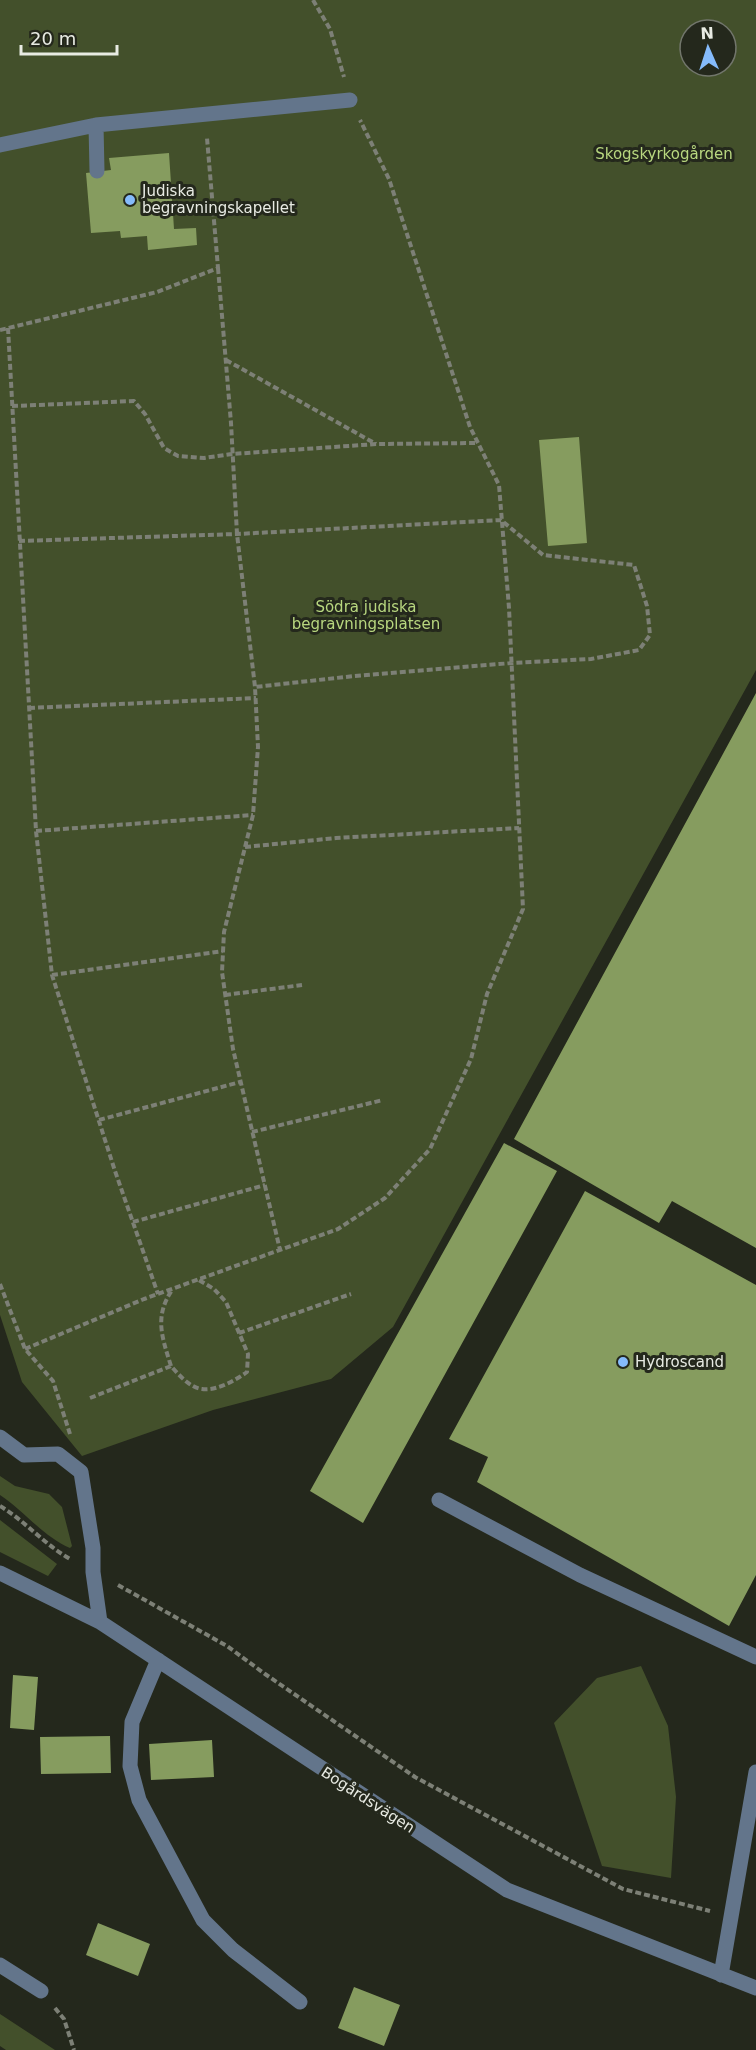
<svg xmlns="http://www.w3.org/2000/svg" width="756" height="2050" viewBox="0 0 756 2050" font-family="'DejaVu Sans',sans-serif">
<rect width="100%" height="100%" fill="#24281c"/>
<!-- green -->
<path fill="#43502b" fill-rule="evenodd" d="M0 0H756V670L393 1327 331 1379 213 1410 82 1456 22 1382 0 1315ZM690 30H726V66H690Z
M0 1476 15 1486 49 1494 62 1507 72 1546 70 1548C45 1538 23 1510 0 1495Z
M0 1520 57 1564 48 1576 0 1552Z
M641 1666 668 1726 676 1797 671 1878 602 1866 554 1723 597 1678Z
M0 2014 55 2050H6L0 2046Z"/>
<!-- building -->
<path fill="#869c5f" d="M169 153 174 229 196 228 197 245 148 250 147 236 121 238 120 231 91 233 86 173 111 170 109 158Z
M579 437 587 543 548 546 539 440Z
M756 693V1248L672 1201 659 1223 514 1139Z
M504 1143 557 1171 363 1523 310 1491Z
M585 1191 756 1285V1575L729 1626 477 1482 488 1457 449 1439Z
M13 1675 38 1677 34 1730 10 1728Z
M110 1736 111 1773 41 1774 40 1737Z
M212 1740 214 1777 151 1780 149 1744Z
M98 1923 150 1944 138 1976 86 1955Z
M354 1987 400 2005 384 2046 338 2028Z"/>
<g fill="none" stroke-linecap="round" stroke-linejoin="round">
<!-- path -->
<path stroke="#7d8076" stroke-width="4" stroke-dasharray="6 3" stroke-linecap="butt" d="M313 0 330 29 344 77
M218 268 231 423 237 534 255 687 258 747 253 815 224 932 222 972 233 1049 280 1250
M8 328 36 831 52 975 115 1171 158 1294
M0 330 157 292 218 268 207 138
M226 360 376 444
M12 406 134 401 145 414 164 448 178 456 204 458 232 454 377 444 477 443
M19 541 237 534 501 520 543 555 634 565 647 606 650 635 639 650 591 659 512 663 354 676 255 687
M29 708 256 698
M36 831 253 815
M245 847 336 838 519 828
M52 975 223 951
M225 995 302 985
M99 1120 240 1082
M252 1132 383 1100
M133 1222 265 1185
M0 1284 25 1349 53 1381 70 1434
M239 1333 351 1294
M25 1349 144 1299 338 1229 385 1198 430 1149 471 1059 487 994 523 909 509 608 499 485 470 427 389 179 360 120
M171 1366C162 1337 154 1317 172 1290
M90 1398 171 1366C178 1374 190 1388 202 1389 217 1391 236 1380 247 1372L248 1354 226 1302 214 1289 197 1279
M0 1506C25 1521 44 1544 70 1559
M118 1585 227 1646 265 1674 415 1777 623 1889 710 1911
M55 2008 64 2019 74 2050"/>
<!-- minor -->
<path stroke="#63758b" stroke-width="15" d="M96 125 97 171
M0 145 96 125 350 100
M0 1437 24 1455 58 1454 81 1472 93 1548V1572L100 1622
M439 1500 580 1575 756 1657
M0 1573 100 1622 507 1890 756 1988
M158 1660 132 1722 130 1766 139 1800 203 1920 233 1950 300 2002
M0 1965 41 1991
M721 1975 756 1772"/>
</g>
<!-- markers -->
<g fill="#85bbfb" stroke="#24281c" stroke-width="2">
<circle cx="130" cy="200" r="6"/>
<circle cx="623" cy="1362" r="6"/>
</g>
<g text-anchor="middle" stroke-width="6" stroke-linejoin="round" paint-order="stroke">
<!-- park labels -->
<g font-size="15" fill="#b8d77f" stroke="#24281c">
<text x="664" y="159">Skogskyrkogården</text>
<text x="366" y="612">Södra judiska<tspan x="366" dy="17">begravningsplatsen</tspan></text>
</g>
<!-- poi labels -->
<g font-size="15" fill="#e8ebe3" stroke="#24281c" text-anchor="start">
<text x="142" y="196">Judiska<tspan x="142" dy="17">begravningskapellet</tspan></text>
<text x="635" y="1367">Hydroscand</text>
</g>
<!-- street labels -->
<g font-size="15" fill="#e8ebe3" stroke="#24281c">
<text transform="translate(368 1800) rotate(33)" y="5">Bogårdsvägen</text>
</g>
</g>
<!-- north arrow -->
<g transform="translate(708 48) rotate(357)"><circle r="28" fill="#24281c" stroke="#72766c" stroke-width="1.5"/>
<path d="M0-4.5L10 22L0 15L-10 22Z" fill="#85bbfb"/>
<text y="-9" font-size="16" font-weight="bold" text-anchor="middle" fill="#e8ebe3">N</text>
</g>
<!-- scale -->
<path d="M21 45v9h96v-9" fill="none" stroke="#e8ebe3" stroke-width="3"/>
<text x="30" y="45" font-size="18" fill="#e8ebe3" stroke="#24281c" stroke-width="4.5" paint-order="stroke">20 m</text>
</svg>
